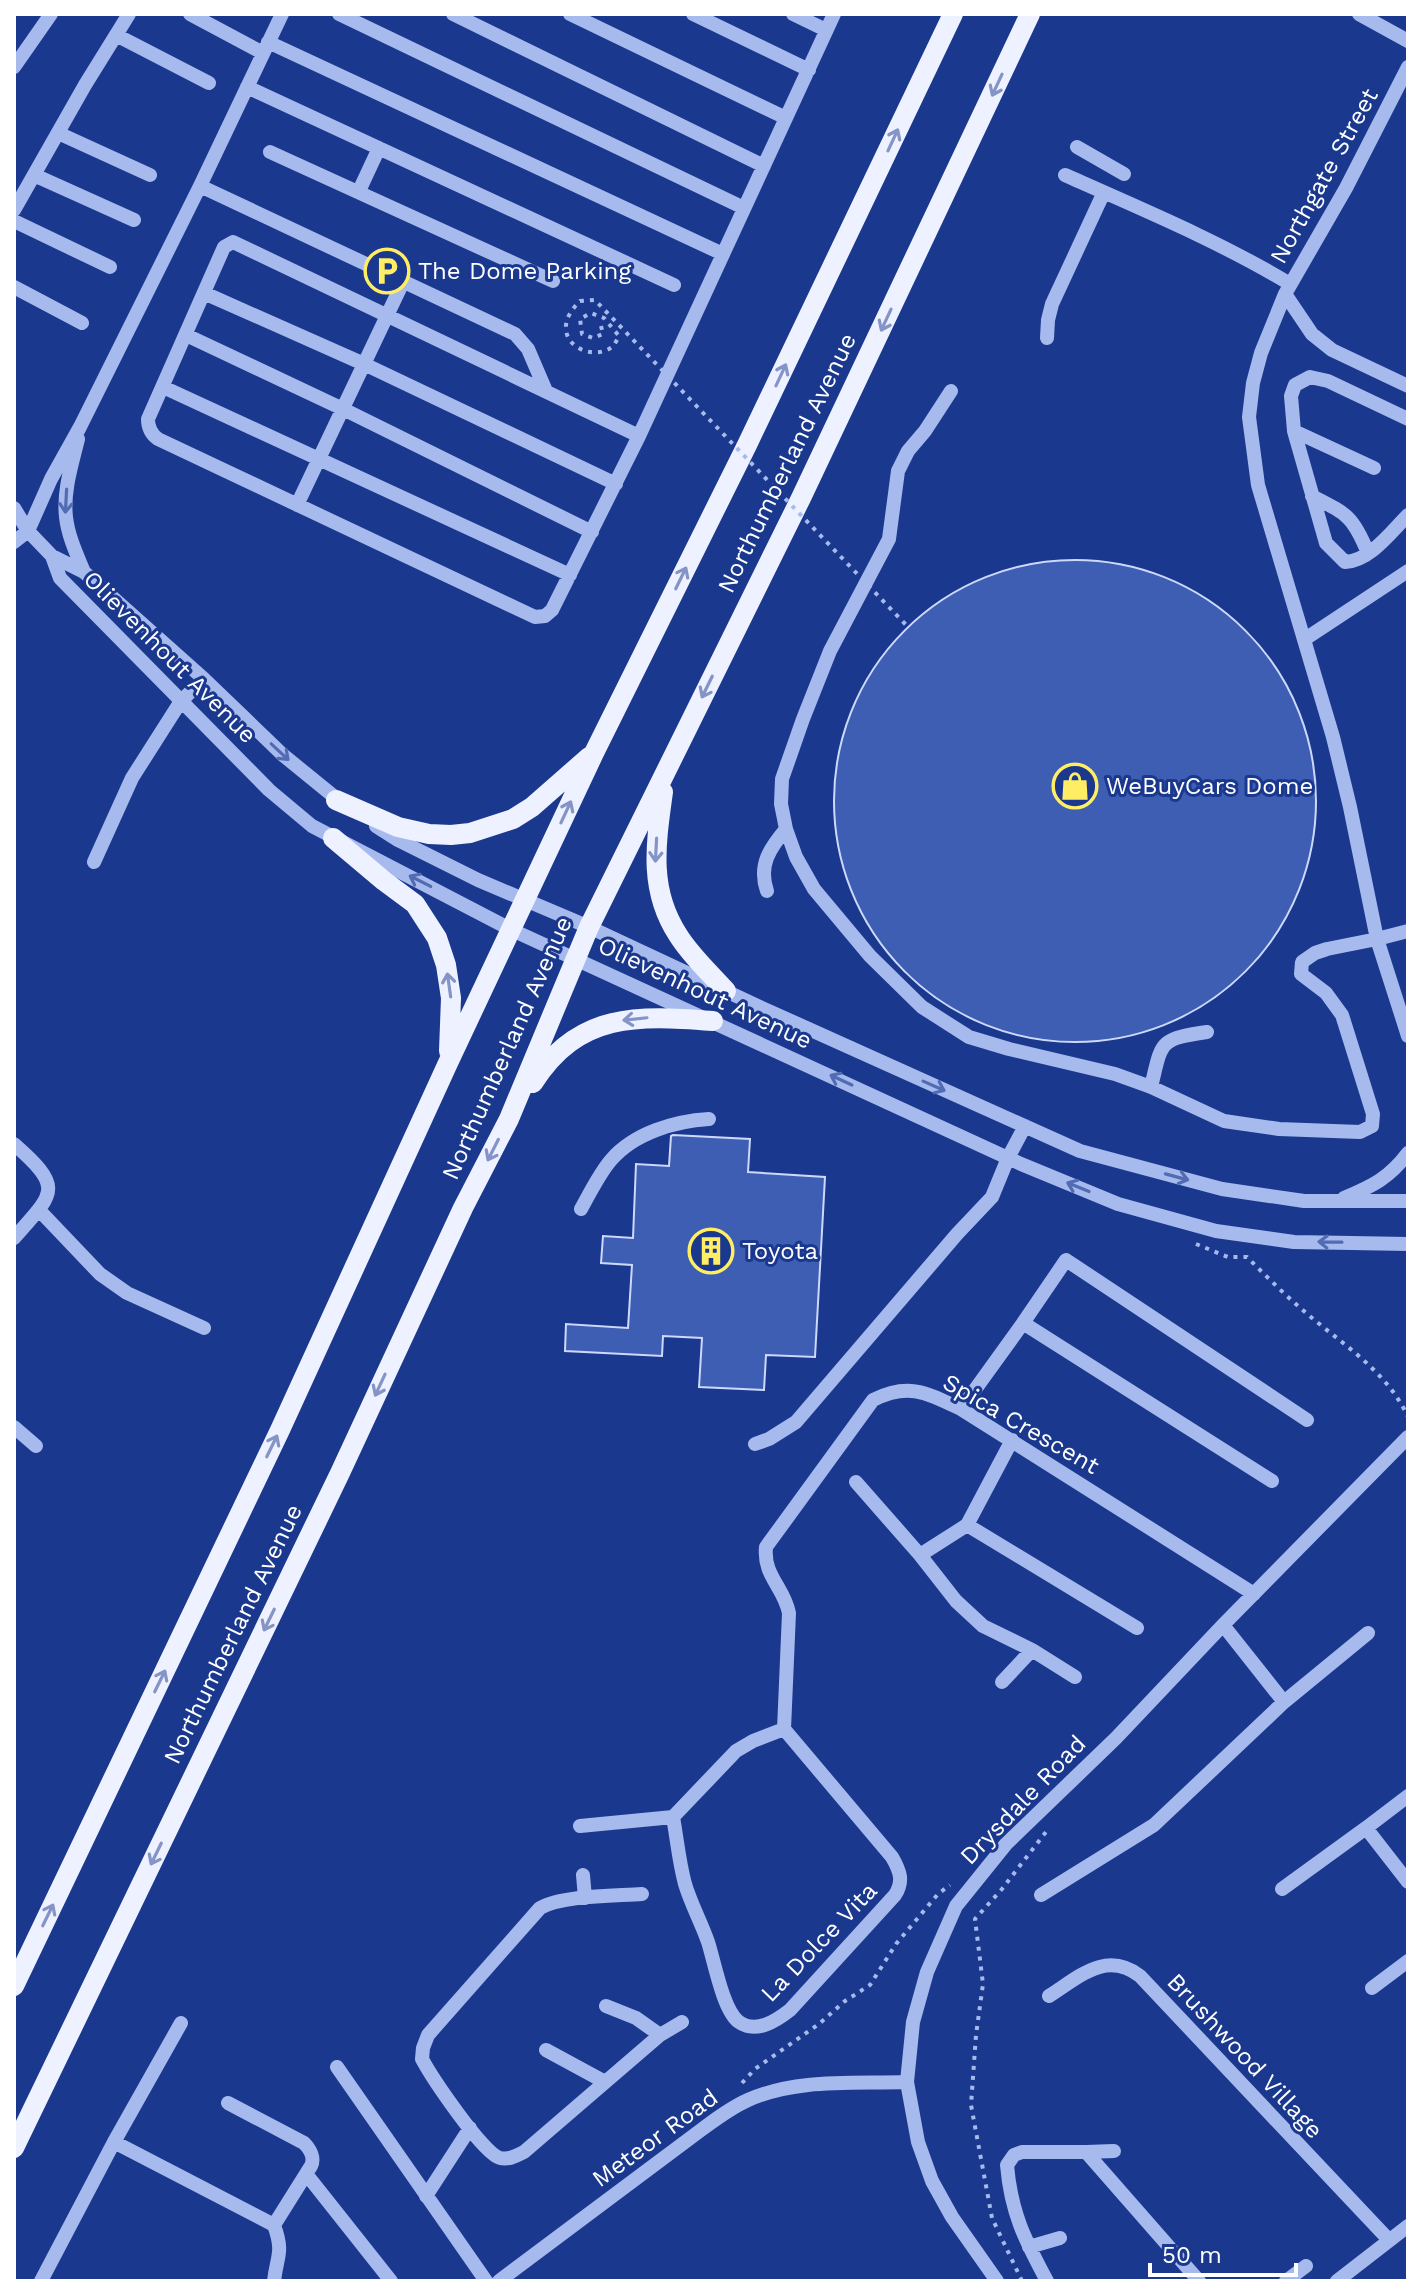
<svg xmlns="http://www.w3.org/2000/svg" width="1422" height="2295" viewBox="0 0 1422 2295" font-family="'Work Sans',sans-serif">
<rect width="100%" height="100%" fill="#1a388e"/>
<!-- building -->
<path fill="#3e5eb4" stroke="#cdd9fa" stroke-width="2" d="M834 801a241 241 0 1 1 482 0a241 241 0 1 1-482 0Z
M673 1135 750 1139 748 1172 825 1177 815 1357 766 1355 764 1390 699 1387 702 1338 663 1336 662 1356 565 1351 566 1324 628 1328 632 1265 601 1263 603 1236 633 1238 636 1164 669 1166 671 1136Z"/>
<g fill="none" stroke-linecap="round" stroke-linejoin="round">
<!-- path -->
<path stroke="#a7baee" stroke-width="4" stroke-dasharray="4 6" stroke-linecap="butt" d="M1196 1244 1228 1257H1247C1266 1276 1285 1295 1305 1312 1342 1344 1387 1371 1408 1417
M742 2083 755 2069 819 2024 845 2001 870 1985 896 1944 938 1894 950 1885
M1022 2281 992 2218 971 2105 976 2035 983 1984 975 1919 1002 1889 1049 1828"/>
<!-- minor -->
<path stroke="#a7baee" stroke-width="14" d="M190 14 263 53
M339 14 744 208
M453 14 764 166
M570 14 786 118
M693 14 809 70
M793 14 826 30
M1359 14 1408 41
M116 35 209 83
M268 42 723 254
M14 67 51 14
M247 87 674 285
M58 133 150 175
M1077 147 1124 174
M270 152 553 281
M34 175 134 220
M1065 175C1141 209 1219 241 1290 284
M200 186 515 334 528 349 546 391
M359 191 379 148
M14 210 85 85 129 14
M14 221 110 267
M14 287 82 323
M204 293 364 364 616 484
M1285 294 1312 334 1332 350 1408 386
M186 335 343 409 592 532
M1047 338 1048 320 1052 304 1104 192
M163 387 570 575
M951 391 925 431 908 451 898 471 889 539 830 651 803 719 782 779 781 804 786 829 796 857 814 889 870 956 922 1007 969 1037 1009 1049 1115 1074 1151 1087 1224 1121 1279 1129 1360 1132 1372 1126 1373 1114 1342 1015 1326 993 1301 974 1302 962 1315 953 1327 949 1377 939 1350 807 1333 737 1258 485 1249 417 1253 383 1261 353 1285 294 1346 188 1408 67
M1408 419 1328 381 1310 377 1295 385 1291 396 1294 431 1326 543 1345 562C1370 561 1391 532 1408 515
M1294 431 1374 468
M639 436 233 242 224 247 148 419C148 428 151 434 158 439L535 617 545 616 552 610 639 436 834 14
M78 439C72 464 63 491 66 517 68 536 77 555 84 572
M1312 496C1347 514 1353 516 1368 553
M297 505 403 282
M14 508 28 531 52 556 84 572 204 679 283 755 342 803
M14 542 28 531 51 479 80 427 200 186 282 14
M52 556 60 578 269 790 312 826 510 929 1021 1164 1118 1204 1216 1231 1294 1242 1408 1244
M1305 639 1408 571
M376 826 398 840 478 880 589 927 762 1008 1080 1151 1222 1189 1304 1201H1408
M94 862 132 778 181 701 204 679
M767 891C758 865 770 848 786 829
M1408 931 1377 939 1408 1036
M1151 1087C1162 1042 1158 1039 1207 1032
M14 1144C64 1188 55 1192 14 1238
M1344 1198C1373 1186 1389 1178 1408 1153
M581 1209C590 1193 599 1174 611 1160 634 1133 675 1121 709 1119
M39 1210 100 1274 127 1293 204 1328
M1023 1323 1066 1260 1307 1420
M961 1409 1023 1323 1272 1481
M14 1427 36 1446
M1012 1440 967 1525 1137 1628
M755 1444 769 1439 796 1422 957 1234 992 1197 1008 1158 1025 1126
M856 1482 920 1555 967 1525
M920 1555 956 1601 983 1626 1032 1650 1075 1677
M1223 1625 1284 1702
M1002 1682 1032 1650
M673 1817C677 1839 679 1862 685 1884 691 1904 701 1922 708 1942 714 1960 723 2011 739 2022 756 2034 776 2021 790 2010L895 1895C904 1881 900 1871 892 1857L784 1729 789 1613C784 1587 763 1576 766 1547L873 1400C909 1382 927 1393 961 1409L1254 1594
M673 1817 736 1751 753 1741 784 1729
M580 1826 673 1817
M1366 1828 1408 1796
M583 1875 585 1898
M1282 1889 1366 1828 1408 1882
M642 1894C615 1896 563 1895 540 1908L428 2035 423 2048 422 2059C431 2076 483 2154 500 2158 509 2160 516 2156 524 2152L660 2035 682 2022
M1041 1895 1154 1825 1284 1702 1368 1633
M1372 1988 1408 1961
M1049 1996C1079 1977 1106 1950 1140 1976L1389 2240
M606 2006 636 2018 660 2035
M546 2050 605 2082
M337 2067 486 2281
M228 2103 304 2143C310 2149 315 2158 311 2166L274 2225
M114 2142 274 2225C284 2253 277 2255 274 2281
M1086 2152 1114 2151
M307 2175 391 2281
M426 2196 470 2128
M1029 2247 1060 2238
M41 2281 114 2142 181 2023
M499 2281 701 2130C716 2119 730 2108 748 2100 797 2078 854 2084 907 2082
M997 2281 952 2217 932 2181 918 2142 907 2082 913 2022 927 1972 956 1906 1006 1844 1116 1738 1223 1625 1408 1437
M1047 2281C1025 2240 1011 2213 1007 2165L1014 2155 1022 2152H1086L1199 2281
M1286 2281 1306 2266
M1337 2281 1408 2226"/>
<!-- major -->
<path stroke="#eef1ff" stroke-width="20" d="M663 792C656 843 648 889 678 935 691 956 710 973 726 991
M336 800 398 827 429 834 451 835 470 833 513 819 532 807 589 757
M333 838 384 881 415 904 437 938 446 965 451 998 449 1051
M533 1083C578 1012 638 1015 713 1021
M14 1986 280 1430 448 1063 594 753 747 445 953 14
M14 2148 340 1473 463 1208 509 1119 589 927 801 498 1030 14"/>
<!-- path-bridge -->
<path stroke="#a7baee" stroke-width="4" stroke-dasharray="4 6" stroke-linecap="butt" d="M601 326 603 334 593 338 582 334 580 319 591 313 604 318 619 336C617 340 615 344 612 347 597 359 567 350 566 329 565 318 573 308 580 301L595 300 909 628"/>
</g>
<!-- one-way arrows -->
<defs><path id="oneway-shaft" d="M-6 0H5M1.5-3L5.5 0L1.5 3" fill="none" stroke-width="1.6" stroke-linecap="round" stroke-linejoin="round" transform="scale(2)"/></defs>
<g stroke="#8494c6">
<use href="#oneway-shaft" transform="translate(997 85) rotate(115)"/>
<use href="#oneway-shaft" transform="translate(893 140) rotate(-65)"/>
<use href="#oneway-shaft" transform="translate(886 320) rotate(115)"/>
<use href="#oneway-shaft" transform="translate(781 375) rotate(-65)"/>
<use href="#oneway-shaft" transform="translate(681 578) rotate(-64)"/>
<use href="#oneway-shaft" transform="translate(707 687) rotate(116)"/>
<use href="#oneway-shaft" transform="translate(566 812) rotate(-65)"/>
<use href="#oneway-shaft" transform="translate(656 850) rotate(93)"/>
<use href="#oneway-shaft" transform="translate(449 985) rotate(-98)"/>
<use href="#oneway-shaft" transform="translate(635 1019) rotate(174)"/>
<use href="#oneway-shaft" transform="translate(493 1150) rotate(117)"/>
<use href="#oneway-shaft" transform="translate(380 1385) rotate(115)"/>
<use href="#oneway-shaft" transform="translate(272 1446) rotate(-64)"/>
<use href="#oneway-shaft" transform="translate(269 1620) rotate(116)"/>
<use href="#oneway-shaft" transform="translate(160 1681) rotate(-64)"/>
<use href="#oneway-shaft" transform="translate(156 1854) rotate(116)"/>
<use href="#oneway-shaft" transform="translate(48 1915) rotate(-64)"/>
</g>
<g stroke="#526cb4">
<use href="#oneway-shaft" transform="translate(66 501) rotate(93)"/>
<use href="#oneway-shaft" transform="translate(280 752) rotate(43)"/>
<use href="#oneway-shaft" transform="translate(420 881) rotate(-153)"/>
<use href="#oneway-shaft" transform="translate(841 1080) rotate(-155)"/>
<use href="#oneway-shaft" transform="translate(934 1086) rotate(24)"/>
<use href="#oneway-shaft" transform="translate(1177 1177) rotate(15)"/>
<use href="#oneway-shaft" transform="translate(1078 1187) rotate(-158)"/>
<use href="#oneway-shaft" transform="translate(1330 1242) rotate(-179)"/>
</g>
<!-- icons -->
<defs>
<g id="parking-ring" transform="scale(2.3)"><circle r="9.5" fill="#1a388e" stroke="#ffee64" stroke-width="1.5"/><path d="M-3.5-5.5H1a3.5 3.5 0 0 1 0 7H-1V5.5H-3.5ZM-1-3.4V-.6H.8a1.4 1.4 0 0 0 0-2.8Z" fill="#ffee64"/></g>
<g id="shop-ring" transform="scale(2.3)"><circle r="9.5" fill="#1a388e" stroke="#ffee64" stroke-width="1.5"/><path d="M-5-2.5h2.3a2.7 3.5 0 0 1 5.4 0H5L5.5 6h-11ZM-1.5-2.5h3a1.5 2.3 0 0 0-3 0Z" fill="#ffee64"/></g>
<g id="building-ring" transform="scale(2.3)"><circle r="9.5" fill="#1a388e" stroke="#ffee64" stroke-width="1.5"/><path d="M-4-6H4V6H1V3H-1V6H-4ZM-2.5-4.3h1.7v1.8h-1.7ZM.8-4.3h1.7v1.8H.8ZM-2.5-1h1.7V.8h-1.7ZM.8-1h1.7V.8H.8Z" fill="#ffee64"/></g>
</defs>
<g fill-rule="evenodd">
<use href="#parking-ring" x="387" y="271"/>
<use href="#shop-ring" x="1075" y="786"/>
<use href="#building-ring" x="711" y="1251"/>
</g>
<g text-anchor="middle" stroke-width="6" stroke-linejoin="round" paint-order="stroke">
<!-- street labels -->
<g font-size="24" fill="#fff" stroke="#1a388e">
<text transform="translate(1324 176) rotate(-61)" y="8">Northgate Street</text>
<text transform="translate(787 463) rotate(-64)" y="8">Northumberland Avenue</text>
<text transform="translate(170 657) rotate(45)" y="8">Olievenhout Avenue</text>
<text transform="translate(705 993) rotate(25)" y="8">Olievenhout Avenue</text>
<text transform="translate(507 1048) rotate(-66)" y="8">Northumberland Avenue</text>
<text transform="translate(1021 1424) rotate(30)" y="8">Spica Crescent</text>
<text transform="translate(233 1634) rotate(-64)" y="8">Northumberland Avenue</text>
<text transform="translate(1023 1800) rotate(-46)" y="8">Drysdale Road</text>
<text transform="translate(819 1942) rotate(-46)" y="8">La Dolce Vita</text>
<text transform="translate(1245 2056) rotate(47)" y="8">Brushwood Village</text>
<text transform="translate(655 2138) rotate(-36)" y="8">Meteor Road</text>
</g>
<!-- poi labels -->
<g font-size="24" fill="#fff" stroke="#1a388e" text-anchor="start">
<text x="418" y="279">The Dome Parking</text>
<text x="1106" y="794">WeBuyCars Dome</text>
<text x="742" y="1259">Toyota</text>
</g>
</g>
<!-- border -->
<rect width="1422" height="2295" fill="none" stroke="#ffffff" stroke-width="32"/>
<!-- scale -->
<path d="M1150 2263v12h146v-12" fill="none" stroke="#ffffff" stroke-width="4"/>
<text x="1162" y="2263" font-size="24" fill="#ffffff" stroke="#1a388e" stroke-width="6" paint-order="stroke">50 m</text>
</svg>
